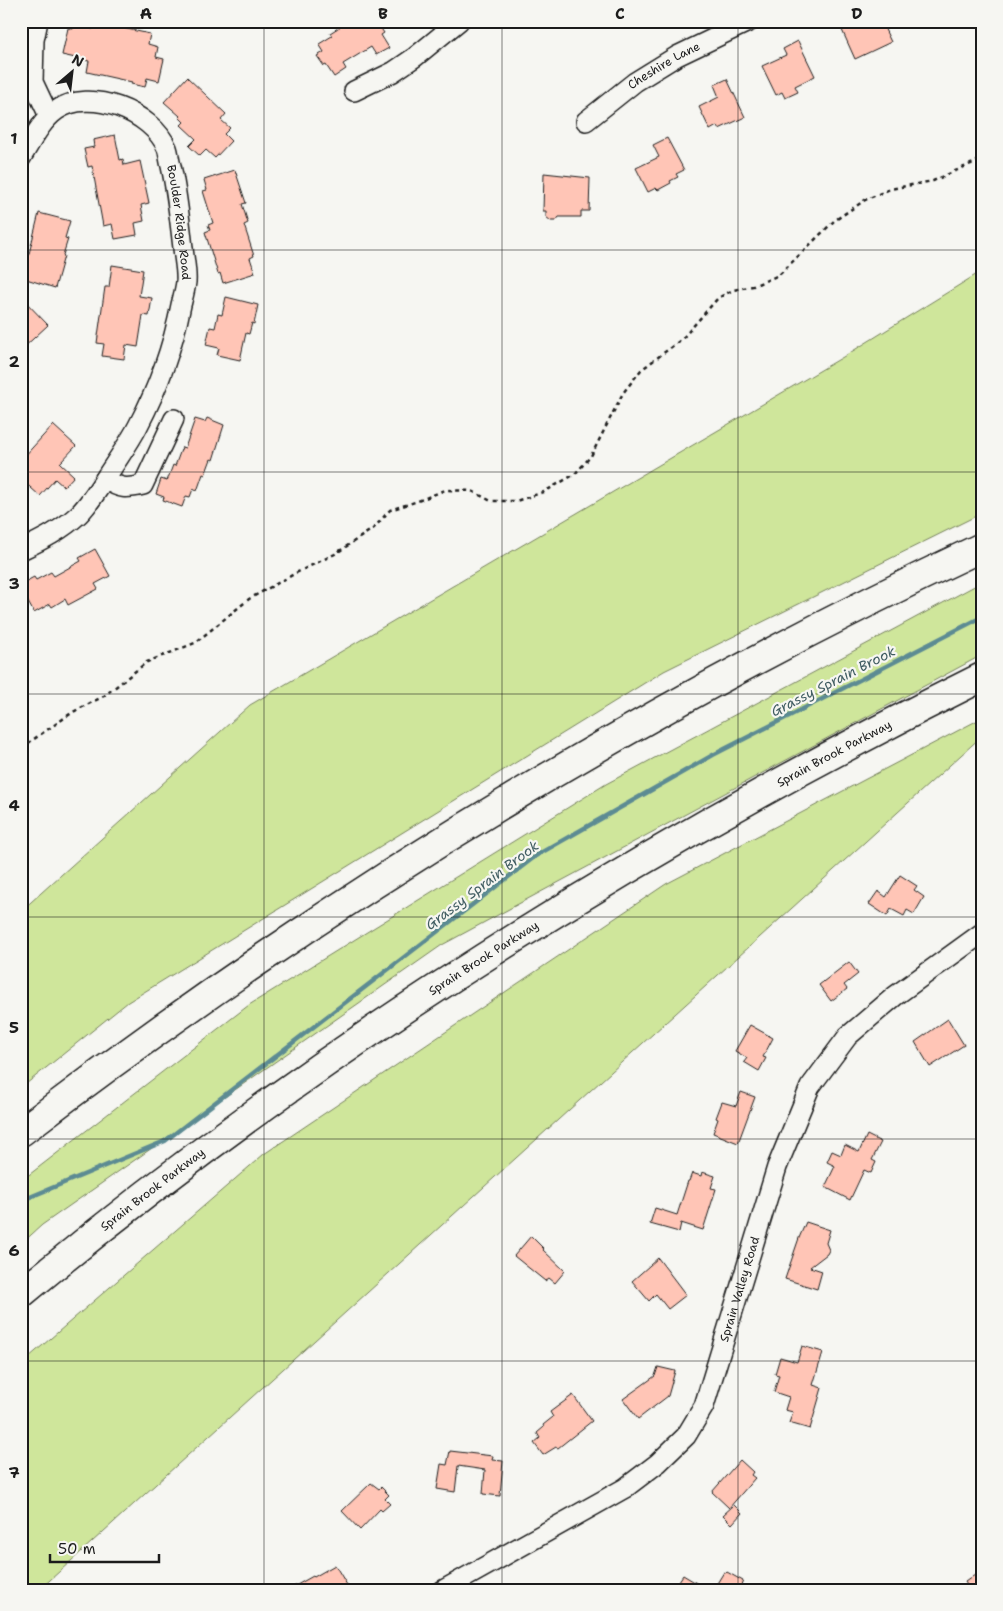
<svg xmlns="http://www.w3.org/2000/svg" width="1003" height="1611" viewBox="0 0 1003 1611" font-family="'Shantell Sans',sans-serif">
<rect width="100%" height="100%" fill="#f6f6f2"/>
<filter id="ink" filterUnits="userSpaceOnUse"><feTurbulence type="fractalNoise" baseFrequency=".02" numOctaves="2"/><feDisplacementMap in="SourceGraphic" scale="10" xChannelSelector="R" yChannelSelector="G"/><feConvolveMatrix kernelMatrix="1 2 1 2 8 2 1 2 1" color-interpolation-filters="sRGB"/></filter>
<g filter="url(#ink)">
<!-- green -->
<path fill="#cfe69b" stroke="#76815c" d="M982 271V513L664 671 128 1002 21 1088V911L250 705 843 357Z
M982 582V655L442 945 42 1225 21 1244V1181L249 1005 606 784Z
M982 718V736L39 1590H21V1364L264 1154 666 884Z"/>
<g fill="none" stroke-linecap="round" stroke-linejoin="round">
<!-- stream -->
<path stroke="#5c8b93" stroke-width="4.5" d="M21 1207 30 1197 165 1141 537 855 713 755 982 617"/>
</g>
<!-- building -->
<path fill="#ffc5b6" stroke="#1c1c1c" d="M349 21H351L354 26 361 21H376L384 33 381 35 389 48 376 55 371 47 343 64 346 69 334 77 326 65 324 66 317 56 324 52 319 44 332 36 330 33Z
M862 21H881L891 42 855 59 842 30Z
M95 22 150 34 148 44 158 47 156 57 164 59 159 81 147 78 145 87 131 84 132 82 87 72 89 61 62 55 68 28 73 29 74 25 93 29Z
M798 41 815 76 795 86 798 92 785 98 782 92 776 95 762 66 786 55 783 49Z
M187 77 226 114 221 120 230 128 224 134 231 141 215 158 206 150 200 156 189 146 196 139 181 125 184 122 179 117 180 116 164 102Z
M727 79 745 117 719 129 717 126 710 130 699 107 719 97 714 85Z
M115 135 120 160 123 159 124 165 140 161 149 203 141 205 144 221 135 223 137 235 115 239 112 224 103 226 92 166 88 167 84 149 94 147 93 140Z
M667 138 684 170 676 174 678 177 670 181 671 183 658 190 656 188 648 192 636 168 659 157 653 145Z
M235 170 246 203 242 204 248 223 244 225 254 256 250 258 255 273 223 283 220 273 218 274 205 232 210 230 208 225 213 223 203 191 207 190 204 180Z
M544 173 590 178 589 211H581V217H559L556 221H551L546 217V211H543Z
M39 213 70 221 65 238 68 239 63 255 64 256 55 288 23 278Z
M112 265 143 270 139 296 152 298 149 316 143 315 138 347 126 345 124 359 102 356 104 344 97 343 105 287H109Z
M21 297 48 325 21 350Z
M226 297 258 305 254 324 252 323 249 334 246 333 240 360 217 355 219 348 206 345 210 327 215 328 218 314 222 315Z
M207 418 224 425 213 460 211 459 205 475 203 474 197 491 193 489 190 497 186 496 182 507 163 500 164 497 156 494 161 479 167 481 173 465 175 466 182 447 185 448 195 419 205 422Z
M53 425 76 446 60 463 74 476 64 487 55 479 40 496 21 479V471L27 464 22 459Z
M95 549 110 576 95 584 98 589 68 605 65 599 52 607 50 604 34 613 21 589V584L34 577 36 580 51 572 54 576 81 561 79 558Z
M900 875 917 886 914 890 924 897 914 914 907 910 904 916 891 909 887 916 869 904 878 891 886 897Z
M849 962 858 974 844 985 847 989 831 1001 819 985Z
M948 1019 964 1045 930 1067 915 1042Z
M750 1025 773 1038 763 1057 766 1058 759 1071 744 1062 747 1058 735 1051Z
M741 1092 755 1097 738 1143 713 1133 718 1119 716 1118 722 1102 736 1106Z
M867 1135 881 1142 872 1160 876 1162 871 1173 864 1170 850 1200 825 1187 835 1166 827 1162 832 1151 841 1155 845 1145 859 1152Z
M702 1172 715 1176 711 1188 716 1189 703 1230 681 1223 679 1232 650 1224 655 1208 677 1215 688 1181H689L692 1173 701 1176Z
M806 1222 830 1230 826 1243 829 1250 827 1254 810 1267 822 1271 817 1289 785 1279 799 1238Z
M531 1236 544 1249 543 1250 565 1271 555 1283 549 1278 545 1281 514 1256Z
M658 1258 686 1295 668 1309 656 1294 649 1301 632 1281Z
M802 1346 823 1352 813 1385 822 1388 810 1429 789 1423 793 1412 785 1410 789 1397 774 1392 779 1375 775 1374 780 1357 797 1362Z
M658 1367 675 1371 668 1396 638 1419 623 1399 655 1376Z
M573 1395 592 1421 558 1448 556 1447 543 1455 534 1443 540 1438 537 1433 544 1427 543 1425 553 1417 550 1412Z
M450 1451 493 1456 492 1460 503 1461 500 1496 483 1494 485 1470 458 1466 455 1492 437 1489 441 1464 447 1465Z
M740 1460 753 1472 751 1475 755 1478 729 1508 712 1492Z
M371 1483 379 1489 381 1487 389 1495 385 1499 390 1504 382 1511 380 1509 360 1530 342 1511Z
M734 1505 742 1513 732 1524 723 1515Z
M335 1565 350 1590H288L313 1576 314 1577Z
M982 1570V1584L970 1590 965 1582Z
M724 1572 726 1573 727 1572 743 1581 739 1590H713Z
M683 1575 708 1590H673Z"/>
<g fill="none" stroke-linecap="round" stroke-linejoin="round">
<!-- minor casing -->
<g stroke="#1c1c1c" stroke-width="22">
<g id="minor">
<path d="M38 21 34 40 33 82 49 116"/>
<path d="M354 91 393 72 415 57 459 21"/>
<path id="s1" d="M586 121 635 82 677 56 750 21"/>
<path id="s2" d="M21 158C31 142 41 121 57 110 89 87 152 112 167 148 169 153 169 160 171 166 177 193 180 221 183 248 184 259 187 272 186 282 185 290 183 297 181 305 173 346 158 388 138 426 131 440 121 454 112 468 102 483 92 501 79 514 62 530 42 540 21 550"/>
<path d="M105 479C120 489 126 489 143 485L174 419"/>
<path id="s3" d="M443 1590 625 1488 658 1463 686 1436 704 1406 777 1167 810 1087 848 1036 895 996 982 933"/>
</g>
</g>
<!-- highway casing -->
<g stroke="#1c1c1c" stroke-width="31">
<g id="highway">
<path d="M21 1132C320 904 642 707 982 547"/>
<path id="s4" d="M21 1294C315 1050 640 847 982 677"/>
</g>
</g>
<!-- path -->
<path stroke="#1c1c1c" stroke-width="2.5" stroke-dasharray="4 4" stroke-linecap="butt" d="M21 748 73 712 104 696 147 662 195 643 249 599 296 573 335 554 374 528 390 510 418 501 445 490 472 491 491 501H516L544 492 575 474 591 456 623 393 641 370 682 339 718 298 733 290 753 286 779 275 834 221 865 200 890 189 933 181 982 159"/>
<!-- minor -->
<use href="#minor" stroke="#f6f6f2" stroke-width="19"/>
<!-- highway -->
<use href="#highway" stroke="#f6f6f2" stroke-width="28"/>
</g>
</g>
<!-- grid -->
<path fill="none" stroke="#1c1c1c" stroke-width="1" stroke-opacity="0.55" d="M264 21V1590M502 21V1590M738 21V1590M21 250H982M21 472H982M21 694H982M21 917H982M21 1139H982M21 1361H982"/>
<g text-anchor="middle" stroke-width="4.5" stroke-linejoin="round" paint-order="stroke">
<!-- street labels -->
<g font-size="12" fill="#1c1c1c" stroke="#f6f6f2">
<text dy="4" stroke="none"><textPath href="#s1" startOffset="96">Cheshire Lane</textPath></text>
<text dy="4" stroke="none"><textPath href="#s2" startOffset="265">Boulder Ridge Road</textPath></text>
<text dy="4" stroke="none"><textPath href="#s4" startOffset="978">Sprain Brook Parkway</textPath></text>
<text dy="4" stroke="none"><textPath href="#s4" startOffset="572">Sprain Brook Parkway</textPath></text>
<text dy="4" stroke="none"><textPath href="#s4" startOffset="168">Sprain Brook Parkway</textPath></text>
<text dy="4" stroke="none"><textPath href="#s3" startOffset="446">Sprain Valley Road</textPath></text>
</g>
<!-- water labels -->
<g font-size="14" font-style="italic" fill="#415d62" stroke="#f6f6f2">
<text transform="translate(833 681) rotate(-27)" y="5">Grassy Sprain Brook</text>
<text transform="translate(482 885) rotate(-37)" y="5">Grassy Sprain Brook</text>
</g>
</g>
<!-- margin -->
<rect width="1003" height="1611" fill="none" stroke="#f6f6f2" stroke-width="55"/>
<!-- north arrow -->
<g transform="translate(72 72) rotate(28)" stroke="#f6f6f2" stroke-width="4" paint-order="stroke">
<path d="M0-4L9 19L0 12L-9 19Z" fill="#1c1c1c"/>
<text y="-8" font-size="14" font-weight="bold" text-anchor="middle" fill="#1c1c1c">N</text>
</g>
<!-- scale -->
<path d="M50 1554v8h109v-8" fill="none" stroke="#1c1c1c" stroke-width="2.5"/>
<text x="58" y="1554" font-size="15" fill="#1c1c1c" stroke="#f6f6f2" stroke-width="4" paint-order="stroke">50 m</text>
<rect x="28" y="28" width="948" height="1556" fill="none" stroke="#1c1c1c" stroke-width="2"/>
<g font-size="16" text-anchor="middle" font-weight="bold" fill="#1c1c1c">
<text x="146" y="19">A</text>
<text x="383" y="19">B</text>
<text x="620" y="19">C</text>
<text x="857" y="19">D</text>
<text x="14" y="144">1</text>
<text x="14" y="367">2</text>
<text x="14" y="589">3</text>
<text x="14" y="811">4</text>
<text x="14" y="1033">5</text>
<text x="14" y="1256">6</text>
<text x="14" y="1478">7</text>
</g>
</svg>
